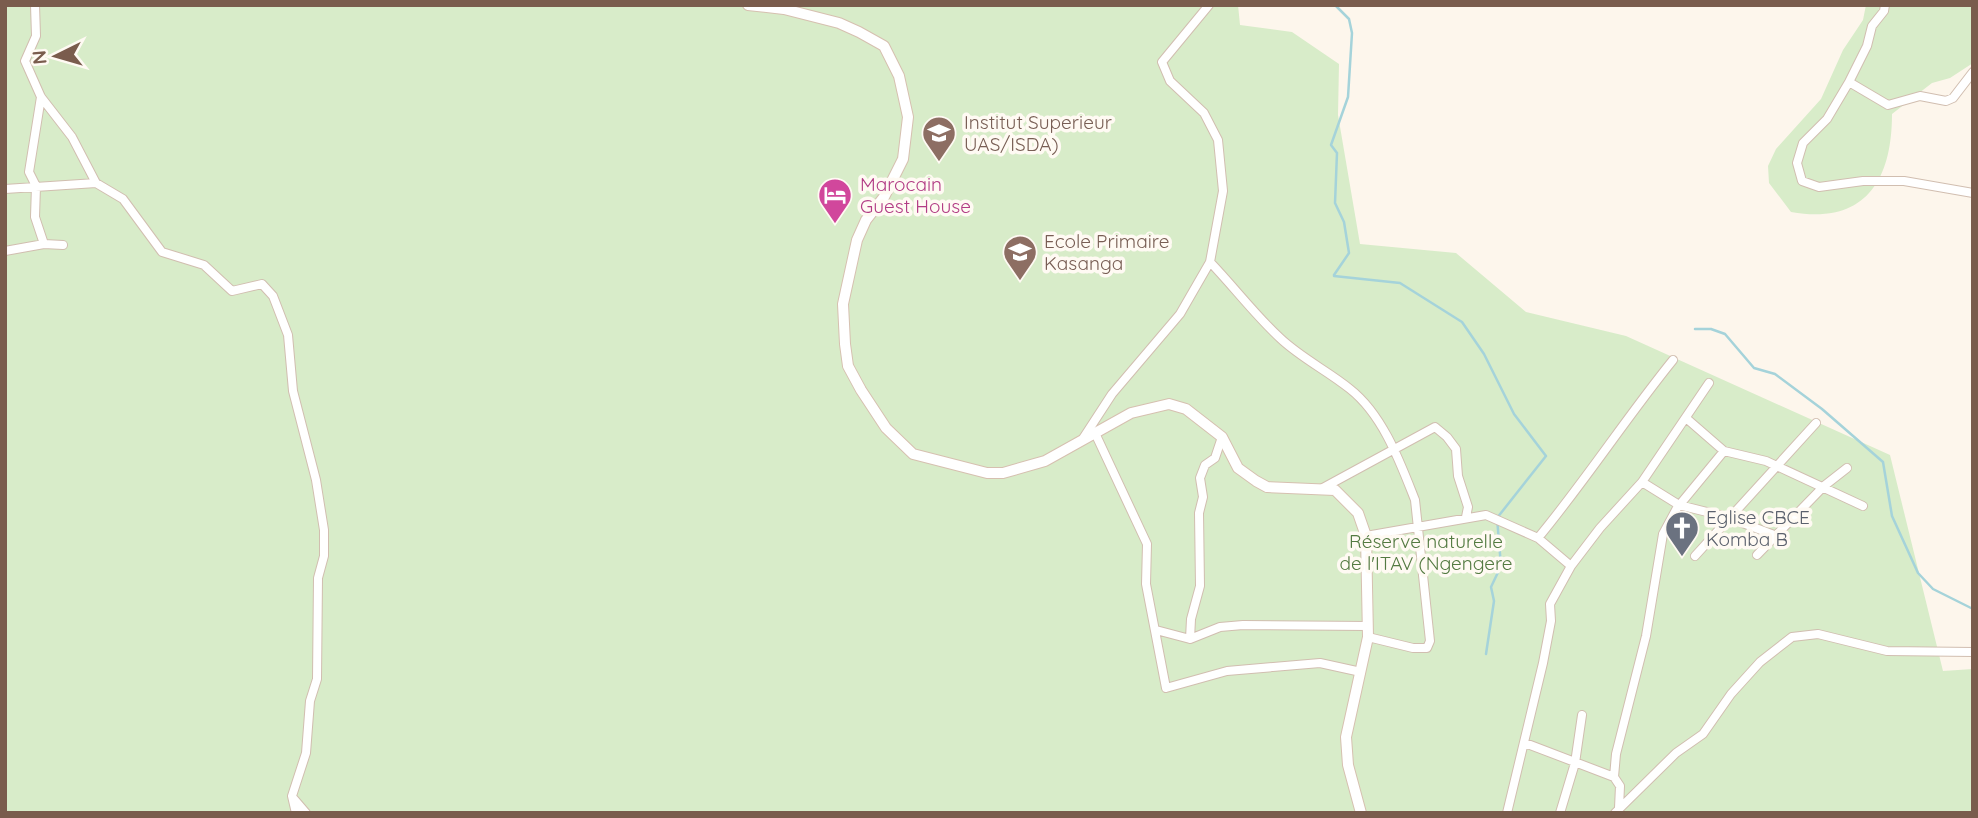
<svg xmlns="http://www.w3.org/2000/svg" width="1978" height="818" viewBox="0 0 1978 818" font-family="Quicksand,sans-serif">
<rect width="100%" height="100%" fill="#fdf6ec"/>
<!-- green -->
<path fill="#d8ecc9" d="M5 5H1238L1240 25 1292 32 1339 64 1338 115 1360 244 1456 253 1526 312 1626 336 1890 455 1943 671 1973 669V813H5Z
M1866 5H1973V63L1950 78 1932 83 1892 114C1892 182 1864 225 1791 212L1769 183 1768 166 1776 149 1821 99 1843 50 1863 20Z"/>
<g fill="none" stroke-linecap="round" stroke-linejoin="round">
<!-- stream -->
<path stroke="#a5d3da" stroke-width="2.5" d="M1334 275 1349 253 1344 222 1335 203 1337 153 1331 145 1348 97 1352 33 1349 19 1335 5
M1334 276 1400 283 1462 322 1484 354 1514 414 1546 456 1497 518 1501 566 1491 587 1494 601 1486 654
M1695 329H1711L1725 334 1754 368 1775 374 1822 409 1883 462 1892 516 1918 573 1933 589 1973 609"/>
<!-- street casing -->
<g stroke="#d1beb0" stroke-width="10">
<path id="street" d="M35 5 36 36 25 61 41 97 72 137 96 183 123 199 162 252 204 265 232 291 262 284 273 296 288 335 293 391 316 480 324 530V556L318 578 317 679 310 701 306 753 292 796 296 813
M1885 5 1884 11 1872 26 1867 46 1849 82 1827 119 1803 143 1797 163 1802 181 1819 187 1863 181H1904L1973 193
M1849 82 1888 105 1920 96 1946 101 1953 98 1973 72
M41 97 29 172 36 186 35 217 44 244 63 245
M5 189 96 183
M5 251 44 244
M1210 262C1234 287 1255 315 1280 338 1301 358 1328 371 1350 389 1383 415 1400 462 1415 500L1430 641 1427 648H1413L1368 637
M1686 418 1724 451 1766 461 1863 506
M1095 433 1147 544 1146 584 1166 688 1227 671 1320 663 1361 672
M1084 437 1112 394 1180 314 1210 262 1223 191 1218 140 1204 113 1170 81 1162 62 1209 5
M1642 482 1679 505 1727 517 1774 535
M1321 489 1435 427 1447 437 1456 449 1458 476 1468 507 1466 517
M1366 536 1486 515 1538 538 1571 566
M1538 538C1586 480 1626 418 1673 360
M1757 555 1824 486 1847 468
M1695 556 1816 423
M1156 630 1190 639 1220 627 1243 625 1368 626
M1190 639 1191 619 1200 586 1199 513 1203 497 1200 478 1205 465 1215 458 1222 437
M1525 743 1614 777
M294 799 306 813
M1619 808 1620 786 1614 777 1616 754 1646 636 1663 534 1677 508 1724 451
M1507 813 1543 663 1551 621 1550 604 1571 566 1600 528 1642 482 1709 383
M1560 813 1575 763 1582 715
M1615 813 1676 753 1703 734 1731 694 1760 662 1792 637 1818 634 1887 651 1973 652"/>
</g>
<!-- secondary casing -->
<g stroke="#d6c0b0" stroke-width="12">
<path id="secondary" d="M748 5 784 9 839 23 859 32 884 46 899 76 908 117 903 159 884 197 866 220 857 240 843 304 845 344 848 366 861 390 886 428 913 454 987 473H1003L1045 461 1131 413 1169 404 1186 409 1222 437 1238 468 1256 481 1267 487 1335 490 1358 513 1366 536 1368 637 1346 737 1348 765 1361 813"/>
</g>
<!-- street -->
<use href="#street" stroke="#fff" stroke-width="8"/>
<!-- secondary -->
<use href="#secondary" stroke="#fff" stroke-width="10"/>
</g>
<!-- icons -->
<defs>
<g id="university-pin" transform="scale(1.75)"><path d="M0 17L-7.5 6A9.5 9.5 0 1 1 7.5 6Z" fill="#8d6e63" stroke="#fffaf3"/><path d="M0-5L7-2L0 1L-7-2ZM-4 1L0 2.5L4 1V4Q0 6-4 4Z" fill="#fff"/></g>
<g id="hotel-pin" transform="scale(1.75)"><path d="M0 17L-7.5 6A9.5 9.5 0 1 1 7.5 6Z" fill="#d1479c" stroke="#fffaf3"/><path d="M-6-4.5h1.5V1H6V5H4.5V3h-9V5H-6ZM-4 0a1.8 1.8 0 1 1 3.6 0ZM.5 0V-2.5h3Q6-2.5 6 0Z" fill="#fff"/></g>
<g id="school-pin" transform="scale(1.75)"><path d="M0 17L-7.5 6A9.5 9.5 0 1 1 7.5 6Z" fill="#8d6e63" stroke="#fffaf3"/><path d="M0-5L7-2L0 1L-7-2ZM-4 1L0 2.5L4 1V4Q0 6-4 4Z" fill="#fff"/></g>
<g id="church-pin" transform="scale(1.75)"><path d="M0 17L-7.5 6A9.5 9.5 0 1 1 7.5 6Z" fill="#6b7280" stroke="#fffaf3"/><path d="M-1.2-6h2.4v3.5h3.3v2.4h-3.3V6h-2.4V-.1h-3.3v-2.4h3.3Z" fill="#fff"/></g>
</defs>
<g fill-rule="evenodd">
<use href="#university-pin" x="939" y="133"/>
<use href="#hotel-pin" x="835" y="195"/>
<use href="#school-pin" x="1020" y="252"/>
<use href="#church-pin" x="1682" y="528"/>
</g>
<g text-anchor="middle" stroke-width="7" stroke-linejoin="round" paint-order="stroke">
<!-- education labels -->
<g font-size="19" fill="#785e54" stroke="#fffaf3" text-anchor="start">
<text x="964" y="129">Institut Superieur<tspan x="964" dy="22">UAS/ISDA)</tspan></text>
<text x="1044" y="248">Ecole Primaire<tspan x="1044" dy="22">Kasanga</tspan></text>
</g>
<!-- hotel labels -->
<g font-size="19" fill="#b23c85" stroke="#fffaf3" text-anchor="start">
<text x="860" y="191">Marocain<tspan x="860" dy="22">Guest House</tspan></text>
</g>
<!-- worship labels -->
<g font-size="19" fill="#5b616d" stroke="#fffaf3" text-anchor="start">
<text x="1706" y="524">Eglise CBCE<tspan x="1706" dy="22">Komba B</tspan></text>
</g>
<!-- park labels -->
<g font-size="19" fill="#537a41" stroke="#fffaf3">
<text x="1426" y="548">Réserve naturelle<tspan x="1426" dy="22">de l'ITAV (Ngengere</tspan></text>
</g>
</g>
<!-- border -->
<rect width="1978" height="818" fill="none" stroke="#7a5c4d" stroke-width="14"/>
<!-- north arrow -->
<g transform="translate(56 56) rotate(265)" stroke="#fffaf3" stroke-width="5" paint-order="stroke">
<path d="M0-5L12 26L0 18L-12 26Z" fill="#7a5c4d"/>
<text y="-10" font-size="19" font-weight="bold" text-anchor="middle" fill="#7a5c4d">N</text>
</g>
</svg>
